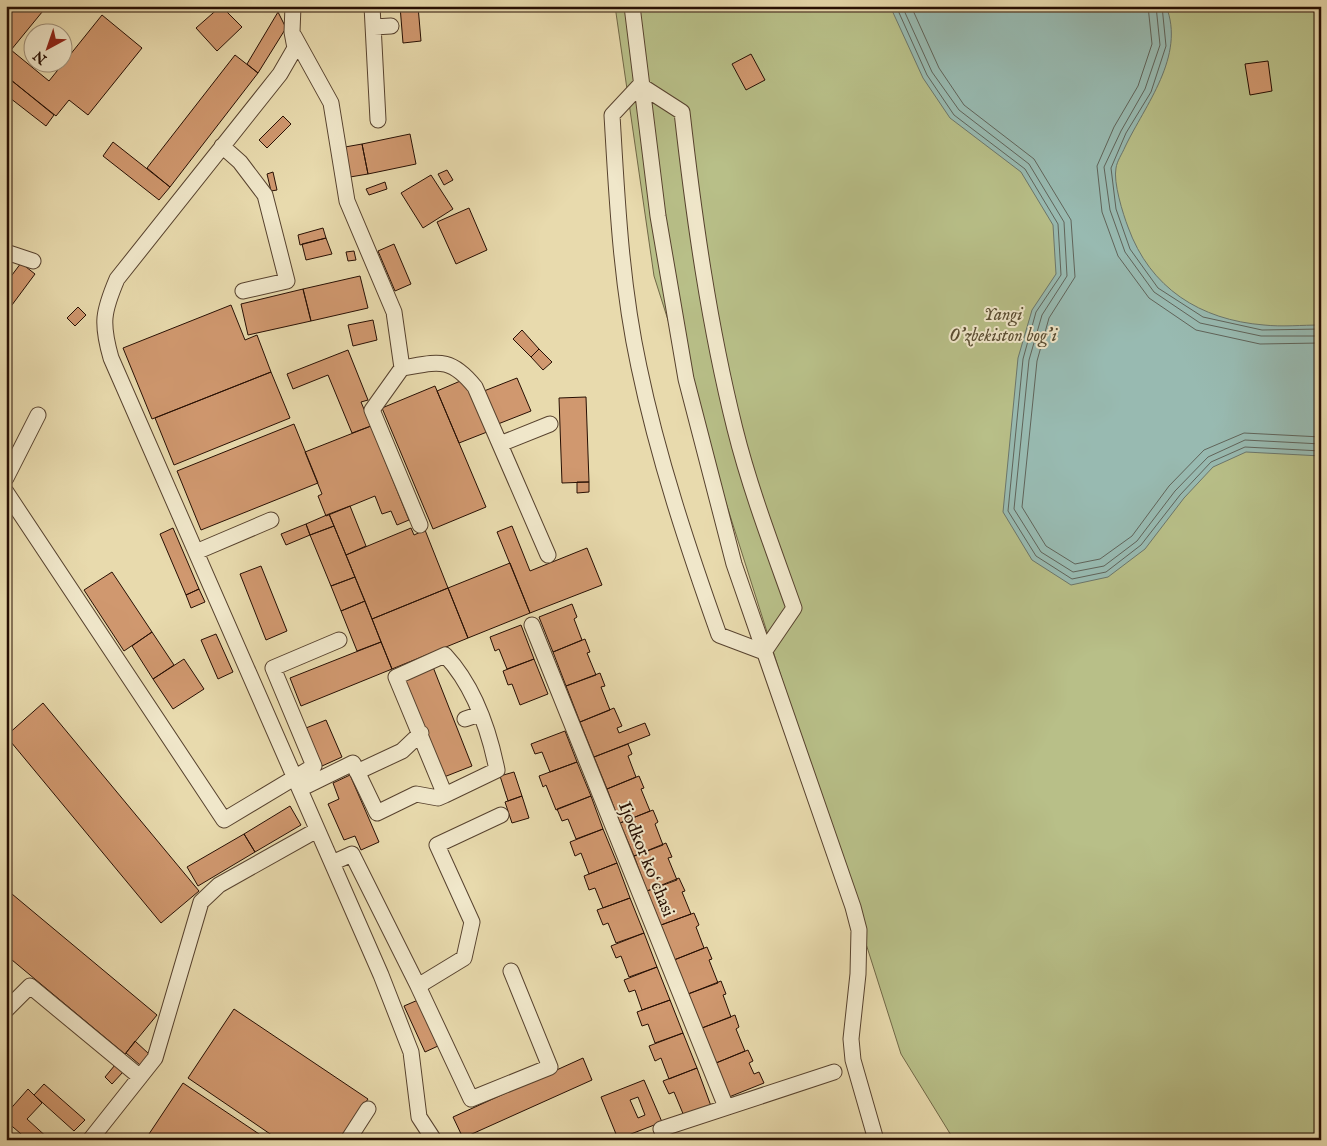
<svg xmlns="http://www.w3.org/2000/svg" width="1327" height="1146" viewBox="0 0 1327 1146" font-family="'IM FELL English',serif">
<rect width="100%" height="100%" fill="#e8daad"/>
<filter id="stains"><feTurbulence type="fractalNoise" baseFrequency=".004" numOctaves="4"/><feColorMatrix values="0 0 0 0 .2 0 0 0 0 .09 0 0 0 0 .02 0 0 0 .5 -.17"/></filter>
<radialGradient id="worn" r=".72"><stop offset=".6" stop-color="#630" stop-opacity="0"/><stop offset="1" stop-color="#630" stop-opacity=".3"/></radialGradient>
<!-- green -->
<path fill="#b8bf88" stroke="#706746" d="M615 6H1321V1140H954L901 1054 654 276Z"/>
<!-- water -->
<path fill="#98bab1" stroke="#6b766b" d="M890 6H1166C1186 56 1145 105 1125 147 1122 154 1117 161 1116 168 1113 182 1123 214 1128 227 1150 288 1200 320 1264 325 1282 327 1302 325 1321 325V456L1246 452 1213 467 1184 498 1145 549 1108 577 1071 585 1032 560 1003 512 1018 358 1032 310 1056 274 1053 225 1021 172 950 118 923 78Z"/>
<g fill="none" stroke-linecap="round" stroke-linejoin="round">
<!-- shore -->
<path stroke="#60645a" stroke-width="1" d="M896 6 927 75 954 115 1025 169 1058 224 1061 275 1036 312 1023 359 1008 511 1036 556 1072 579 1106 572 1141 545 1180 495 1211 462 1245 447 1321 451
M902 6 932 72 959 110 1029 164 1064 222 1067 276 1042 315 1029 360 1014 509 1041 552 1073 572 1104 566 1137 541 1175 491 1208 457 1245 440 1321 444
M911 6 939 68 964 105 1034 159 1071 220 1075 277 1049 318 1037 361 1022 507 1046 546 1075 564 1100 559 1132 536 1169 486 1204 450 1244 433 1321 437
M1148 6 1152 44 1138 86 1114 127 1097 166 1102 212 1118 256 1149 298 1196 330 1260 344 1321 343
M1156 6 1160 45 1145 89 1121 131 1104 167 1110 210 1125 252 1154 292 1200 323 1261 336H1321
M1162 6 1166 46 1151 92 1126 133 1111 168 1116 209 1130 249 1158 288 1203 317 1262 330 1321 329"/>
</g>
<!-- building -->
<path fill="#d0986f" stroke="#270f03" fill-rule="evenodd" d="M6 6H47L11 50 49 81 102 15 142 48 88 115 69 100 56 116 6 76Z
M221 6 242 27 217 51 196 28Z
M400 6H418L421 41 403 43Z
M278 12 286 28 258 73 247 64Z
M751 54 765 80 746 90 732 64Z
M235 55 258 73 170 187 147 168Z
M1268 61 1272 91 1250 95 1245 64Z
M6 76 54 115 46 126 10 98 6 103Z
M283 116 291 124 267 148 259 140Z
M410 134 416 164 368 174 362 144Z
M113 142 170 187 159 200 103 156Z
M362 144 368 174 350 177 345 147Z
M447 170 453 180 444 185 438 174Z
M273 172 277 190 271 191 267 174Z
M431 175 453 209 423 228 401 193Z
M385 182 387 189 369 195 366 189Z
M469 208 487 250 456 264 437 222Z
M323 228 326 238 300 245 298 235Z
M326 238 332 254 306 260 302 244Z
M394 244 411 284 395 291 378 251Z
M354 251 356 260 348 261 346 252Z
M21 263 35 274 6 313V283Z
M360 276 368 308 311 321 303 289Z
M303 289 311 321 248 335 241 304Z
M231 305 245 340 257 335 271 372 152 419 123 348Z
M78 307 86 315 75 326 67 318Z
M373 320 377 340 353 346 348 325Z
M522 330 539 349 531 357 513 339Z
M539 349 552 362 543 370 531 357Z
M348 350 368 400 361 402 371 426 352 433 328 375 293 389 287 374Z
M271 372 290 418 174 465 155 418Z
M517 378 531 411 498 424 484 391Z
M465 379 487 432 459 443 437 391Z
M435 386 486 507 433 529 382 408Z
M586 397 589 482 562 483 559 398Z
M294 424 318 483 201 530 177 471Z
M371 426 409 520 397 525 391 511 382 514 375 496 326 516 318 496 322 494 305 452Z
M577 482H589V492L577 493Z
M350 506 366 546 346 555 329 514Z
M329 514 334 526 310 535 306 524Z
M306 524 310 535 286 545 281 534Z
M334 526 355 577 331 586 310 535Z
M512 526 530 571 587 548 602 585 530 613 497 532Z
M173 528 199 589 186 595 160 534Z
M411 528 414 535 425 530 448 588 372 619 346 555Z
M510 563 530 613 468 638 448 588Z
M261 566 287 631 266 640 240 574Z
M112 572 152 632 124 651 84 590Z
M355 577 365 601 341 611 331 586Z
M448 588 468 638 392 669 372 619Z
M199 589 205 602 191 608 186 595Z
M365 601 381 642 357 651 341 611Z
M572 604 577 617 574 619 582 640 553 652 539 617Z
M521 625 534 659 507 669 499 649 495 651 490 637Z
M152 632 174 665 153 679 132 646Z
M216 634 233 672 218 679 201 640Z
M585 639 590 652 587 653 596 675 566 686 553 652Z
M381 642 392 669 301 706 290 678Z
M184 659 204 689 173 709 153 679Z
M534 659 548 694 520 705 512 684 508 685 503 671Z
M433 667 472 766 444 777 404 679Z
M600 673 605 686 601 687 610 710 580 722 566 686Z
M43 703 199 891 161 923 6 736Z
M614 708 622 726 617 728 619 733 645 723 650 735 594 757 580 722Z
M326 720 342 757 322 766 306 728Z
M565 731 577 762 550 772 542 752 535 754 531 744Z
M628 744 632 754 628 756 636 777 607 789 594 757Z
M577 762 591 796 556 810 546 785 543 787 539 776Z
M514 772 522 796 508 801 500 776Z
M350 775 379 842 361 850 355 836 344 840 328 804 339 799 333 783Z
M639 776 644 788 641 789 650 811 620 823 607 789Z
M522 796 529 818 512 823 505 802Z
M591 796 603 829 576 839 568 819 562 821 557 809Z
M290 806 301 825 255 852 244 834Z
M653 810 658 822 655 824 663 845 634 856 620 823Z
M603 829 617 863 589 874 581 853 575 856 570 842Z
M244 834 255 852 198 886 187 867Z
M666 843 672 857 668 858 677 880 647 891 634 856Z
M617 863 630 898 603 908 595 888 589 890 584 876Z
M679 878 685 891 682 892 691 914 661 925 647 891Z
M6 889 157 1015 125 1054 6 955Z
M630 898 644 933 616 943 608 923 603 925 597 910Z
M694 913 699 925 696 927 704 948 674 960 661 925Z
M644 933 657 967 629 977 621 956 616 958 611 946Z
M707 947 712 959 709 960 718 983 688 994 674 960Z
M657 967 670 1000 642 1010 635 990 629 992 624 980Z
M721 981 726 994 723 995 731 1017 702 1028 688 994Z
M418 1000 438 1046 425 1052 404 1006Z
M670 1000 683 1033 655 1043 648 1024 642 1026 637 1012Z
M234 1009 368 1099 340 1140H279L188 1078Z
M735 1015 739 1027 736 1029 745 1051 716 1063 702 1028Z
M683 1033 697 1068 669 1079 661 1058 655 1061 649 1046Z
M135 1041 149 1054 140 1065 126 1053Z
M748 1050 753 1061 749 1063 754 1074 759 1072 764 1083 729 1097 716 1063Z
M583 1058 592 1080 463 1138 453 1117Z
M115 1065 123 1072 112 1084 105 1077Z
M697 1068 711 1106 684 1116 674 1092 669 1094 663 1081Z
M644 1080 662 1122 618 1139 601 1097ZM638 1097 645 1115 638 1118 630 1100Z
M183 1083 268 1140H145Z
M44 1084 85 1120 74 1131 34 1095Z
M28 1089 42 1103 27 1119 50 1140H28L6 1121V1114Z"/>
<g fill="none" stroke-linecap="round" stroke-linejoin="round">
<!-- minor casing -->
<g stroke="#57422e" stroke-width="17">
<path id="minor" d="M293 6 292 32 295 48 280 74 117 279C103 312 101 323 111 358L381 975 411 1052 419 1117 434 1140
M372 6 378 120
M632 6 658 216 686 379 734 564 853 907 859 930 858 974 851 1039 853 1060 876 1140
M374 27 391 26
M294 36 331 103 347 201 394 312 402 368 372 410 420 525
M640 85 682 112C694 218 709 325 735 429 750 489 773 549 794 608L764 652 719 635C688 548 658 458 639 367 621 284 617 200 612 115Z
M222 146 240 162 265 195 287 281 243 291
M6 252 33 261
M402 368C438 362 450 356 475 387L548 555
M500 444 550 424
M6 478 38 415
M6 492 224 820 314 766 273 668 339 640
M196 552 271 520
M532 625 726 1107
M465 719 480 714
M357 772 402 751 421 733
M300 789 353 763 377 813 416 794 438 798 445 795 497 770C489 730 473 685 445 655L396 677 445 795
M332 863 352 854 418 986 471 1099 550 1067 511 971
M418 986 464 958 472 922 437 845 501 815
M6 1010 30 986 140 1077
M90 1140 155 1058 201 902 219 885 317 830
M348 1140 368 1109
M666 1140 661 1129 834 1072"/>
</g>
<!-- minor -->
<use href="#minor" stroke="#f0e7ca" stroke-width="15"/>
</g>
<g text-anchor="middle" stroke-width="4" stroke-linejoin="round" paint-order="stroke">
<!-- park labels -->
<g font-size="18" font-style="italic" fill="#5a4d32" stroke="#f0e7ca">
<text x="1003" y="320">Yangi<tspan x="1003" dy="21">O'zbekiston bog'i</tspan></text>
</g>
<!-- street labels -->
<g font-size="18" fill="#270f03" stroke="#f0e7ca">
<text transform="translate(647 859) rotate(68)" y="6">Ijodkor koʻchasi</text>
</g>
</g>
<!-- margin -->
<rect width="1327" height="1146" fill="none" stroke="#e8daad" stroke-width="25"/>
<rect x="8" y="8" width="1312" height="1131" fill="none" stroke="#270f03" stroke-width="2.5"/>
<rect x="12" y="12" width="1302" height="1121" fill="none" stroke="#270f03"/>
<!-- north arrow -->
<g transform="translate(48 48) rotate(220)"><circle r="24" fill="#f0e7ca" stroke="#a0917a"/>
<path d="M0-4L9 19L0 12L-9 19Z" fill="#8f2418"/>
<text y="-8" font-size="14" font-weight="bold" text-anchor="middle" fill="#270f03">N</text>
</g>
<rect width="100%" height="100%" filter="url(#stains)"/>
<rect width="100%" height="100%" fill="url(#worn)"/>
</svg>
